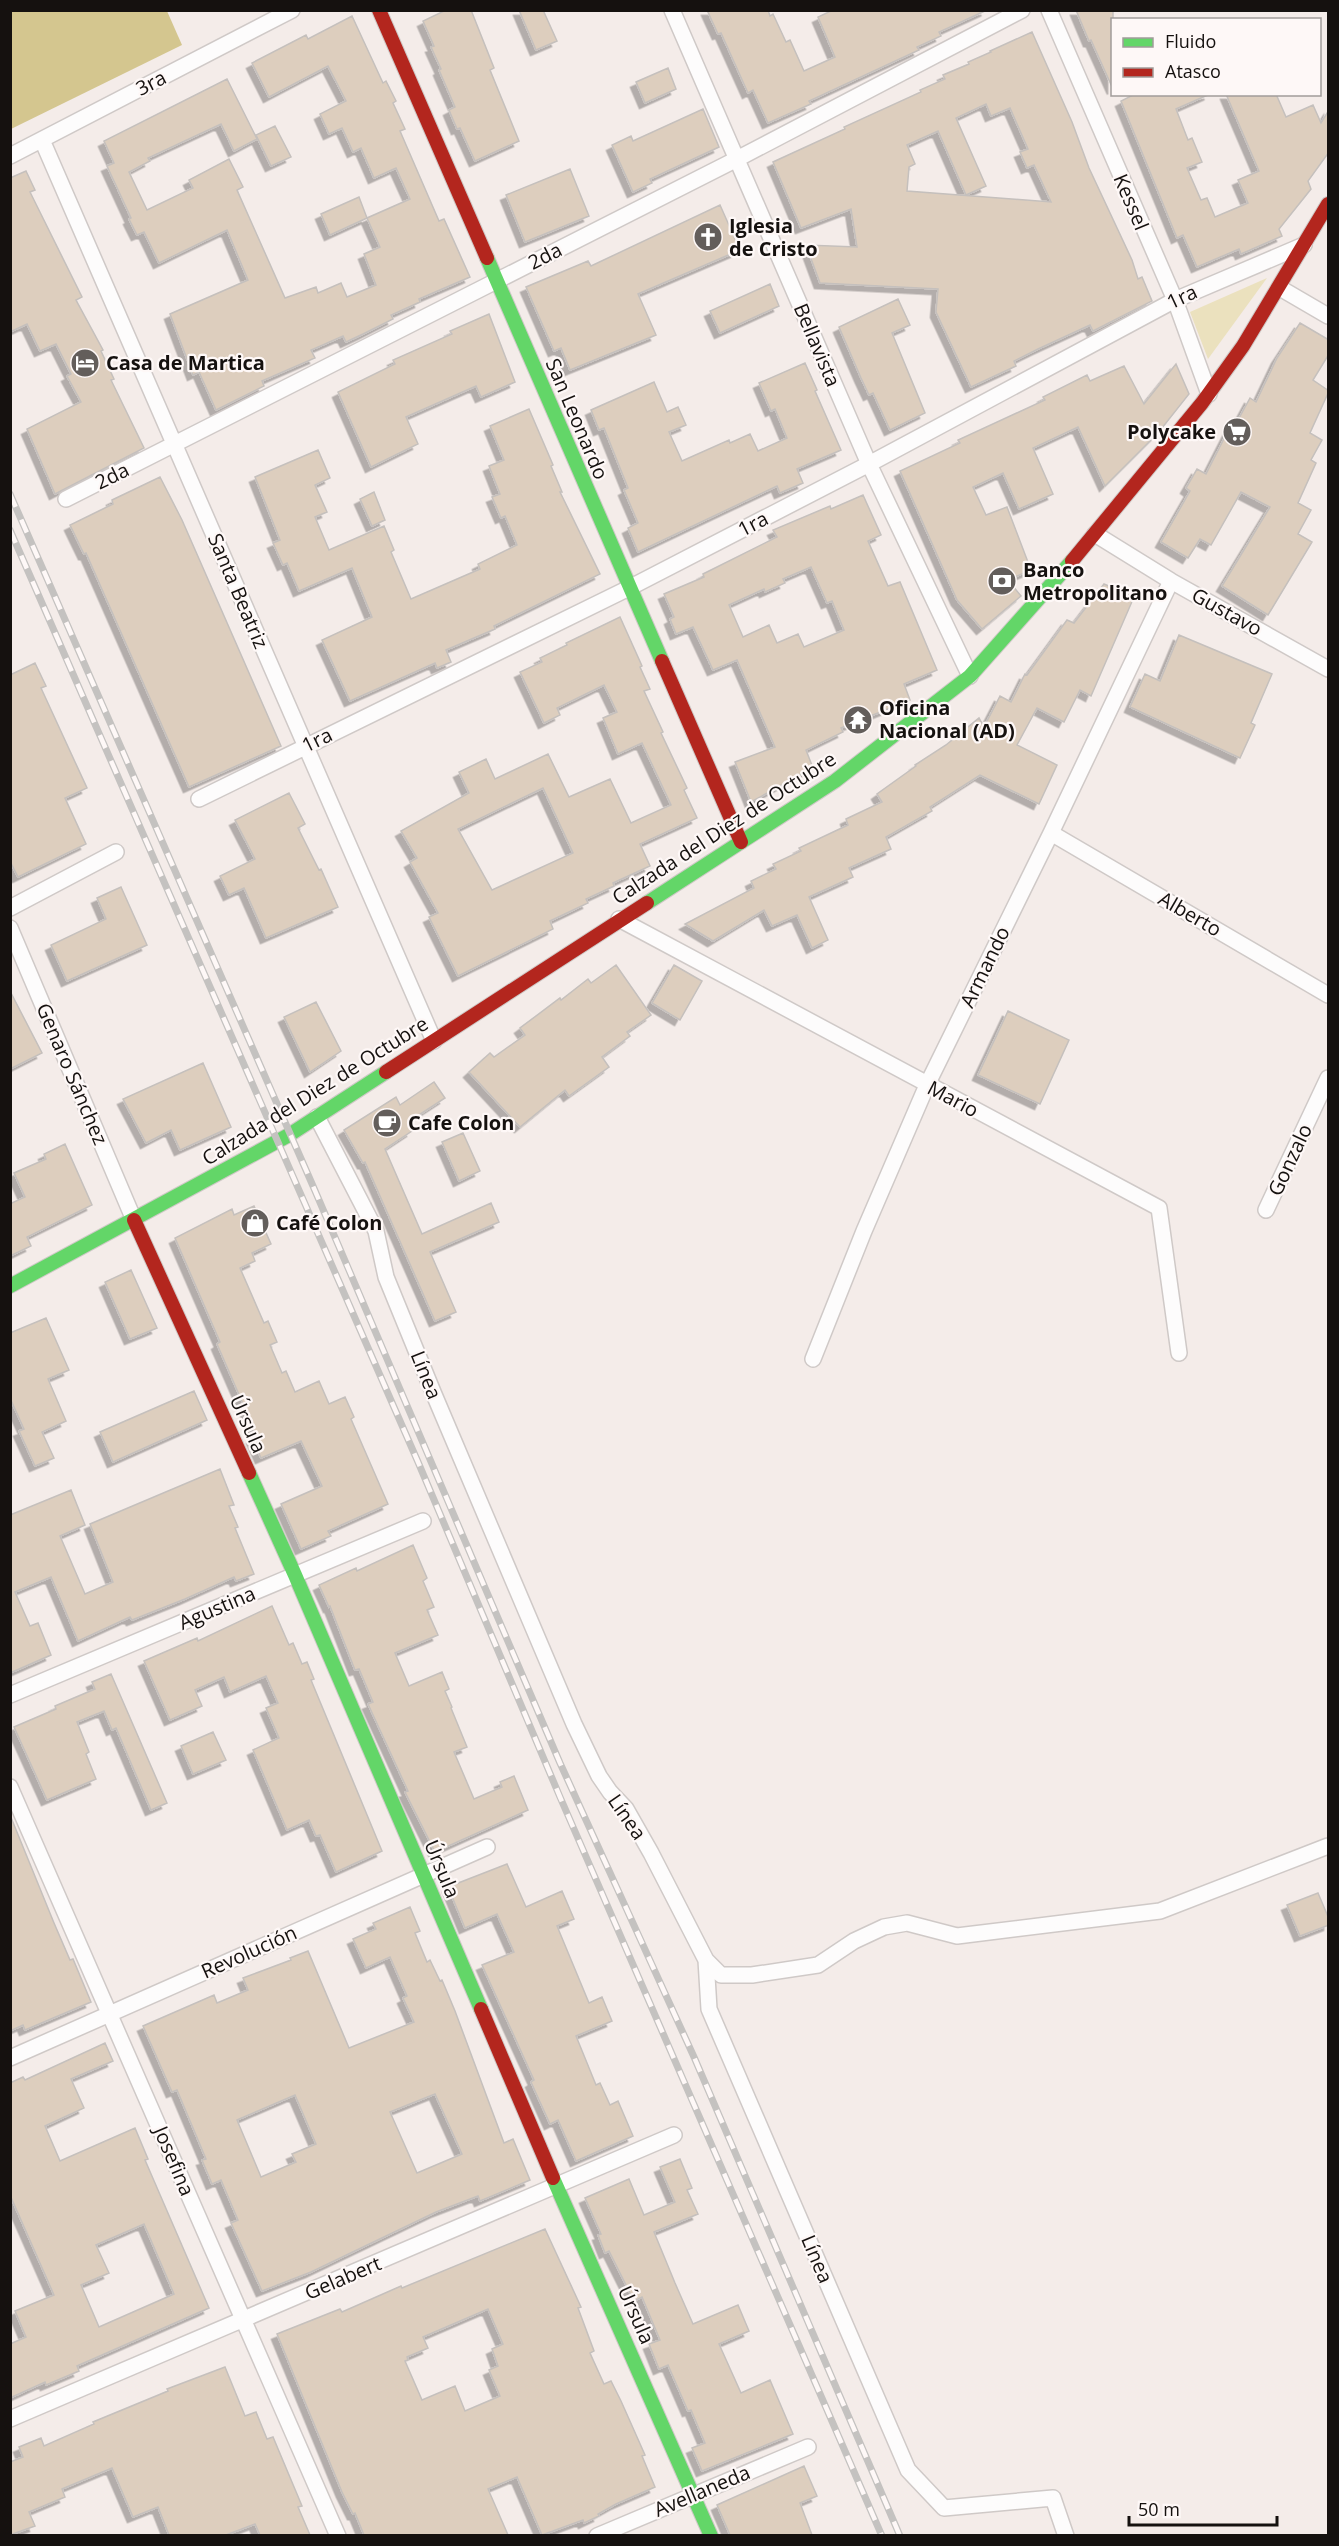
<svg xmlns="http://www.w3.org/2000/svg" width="1339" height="2546" viewBox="0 0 1339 2546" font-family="'Open Sans',sans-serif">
<defs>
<filter id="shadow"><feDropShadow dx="-5.5" dy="5.5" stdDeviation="0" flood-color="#0004"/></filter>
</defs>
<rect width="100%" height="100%" fill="#f4ece9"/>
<!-- green -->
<path fill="#ebe1be" d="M1267 278 1208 359 1190 312Z"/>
<!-- forest -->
<path fill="#d4c68f" d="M11 10 167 11 182 45 11 129Z"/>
<!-- building -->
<path fill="#ddcebe" stroke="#c5c0bd" stroke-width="1.5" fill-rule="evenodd" filter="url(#shadow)" d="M446 10H471L494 68 490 70 519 141 475 161 460 128 457 129 449 110 455 107 439 70 441 69 431 47 434 46 423 21Z
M519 10H543L557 41 536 50Z
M707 10H768L770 16 773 14 786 42 790 40 804 71 835 57 818 17 833 10H987L939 32 941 36 917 47 919 50 809 101 811 104 768 123 753 90 748 93 721 33 718 34Z
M1076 10H1113V89L1091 40 1089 41Z
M352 16 383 83 386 81 396 101 393 103 405 129 400 131 439 221 444 219 470 277 419 299 420 302 391 315 393 319 363 334 346 342 343 336 311 350 315 358 262 381 264 386 216 410 199 372 193 375 170 314 248 280 227 230 159 263 144 232 137 235 129 219 131 218 107 166 114 163 104 141 227 79 257 139 234 151 221 124 148 158 150 161 129 172 147 210 193 188 189 180 229 159 243 187 237 190 285 298 316 287 318 293 341 283 347 297 376 285 364 254 380 247 367 218 410 199 396 168 374 178 361 148 353 152 342 128 329 134 320 114 346 101 328 66 269 97 252 63 306 35 308 39Z
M1032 32 1072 122 1089 168 1132 260 1138 279 1142 277 1152 301 1093 331 1090 325 1038 349 1014 361 1016 366 971 387 936 312 938 289 820 283 806 245 857 247 851 209 801 228 773 162 845 129 844 127 921 92 920 90 945 79 943 75 969 64 968 62 991 52 990 51ZM986 104 991 116 1010 108 1028 149 1020 152 1027 168 1034 165 1051 202 907 191 909 167 915 164 907 145 938 131 966 195 986 186 956 118Z
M668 68 676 89 645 103 636 82Z
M1135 94H1210L1176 109 1188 140 1192 138 1202 162 1187 168 1201 200 1207 198 1215 217 1248 203 1238 180 1259 171 1226 94H1276L1286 117 1313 105 1321 123 1329 110V152L1308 181 1311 189 1279 229 1282 236 1241 254 1239 249 1197 267 1183 235 1177 238 1121 101Z
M703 109 719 147 650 179 652 183 633 192 612 145 631 136 633 141Z
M275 126 291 157 271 166 256 135Z
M570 169 589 216 525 242 506 195Z
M26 171 35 190 30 192 82 297 76 300 103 350 101 351 114 379 111 380 144 448 55 494 27 429 81 402 67 376 71 374 56 344 40 351 27 324 10 332V178Z
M359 197 367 218 330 235 321 214Z
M720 205 740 250 638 294 656 335 570 370 561 348 554 351 526 287 588 261 591 266Z
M770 284 779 306 720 333 710 311Z
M898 299 910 325 892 333 925 413 890 430 873 393 869 395 861 378 839 327Z
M489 314 515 382 481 397 476 386 406 417 418 444 371 467 338 392 395 364 393 360 452 334 450 331Z
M1300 323 1329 340V354L1313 380 1329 391 1310 433 1322 440 1311 460 1316 463 1298 503 1311 510 1298 534 1312 542 1268 615 1222 586 1270 507 1241 492 1211 545 1200 539 1188 558 1161 542 1190 491 1186 488 1197 469 1206 474 1234 419 1238 420 1250 398 1256 402 1277 358Z
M805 363 817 390 815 391 841 450 797 469 803 483 780 493 777 486 638 552 628 528 638 523 624 490 628 488 604 428 599 430 591 410 654 382 667 412 678 407 686 425 669 432 682 461 729 440 730 443 750 434 758 451 787 438 775 409 771 411 759 383Z
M1176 364 1189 394 1158 433 1105 486 1078 427 1033 448 1053 494 1019 509 1003 473 973 487 986 515 1007 507 1031 570 1008 580 1021 596 982 629 957 600 900 471 960 443 958 440 1045 400 1043 397 1087 375 1090 381 1124 366 1144 404Z
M529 409 553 465 551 466 562 492H560L600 574 494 626 495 629 446 650 451 662 437 668 435 663 350 701 322 640 372 617 352 568 299 591 287 563 283 565 273 543 280 540 255 477 318 450 330 478 315 485 327 512 315 517 329 550 384 526 394 550 391 552 411 599 480 569 478 564 517 545 505 516 501 518 492 497 500 494 489 466 504 460 490 426Z
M160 477 182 520 281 746 189 787 86 553 84 554 70 525 113 504 112 500Z
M374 492 385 520 372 526 360 499Z
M863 495 881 535 868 541 888 586 900 582 937 670 904 684 910 700 841 728 843 732 806 750 813 768 751 802 735 762 775 747 737 660 713 670 693 627 676 634 670 619 674 617 664 594 704 577 703 574 777 537 773 530 830 506 831 509ZM811 567 827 603 832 601 844 630 804 647 798 634 777 643 769 625 743 637 729 605 764 589 765 592 785 583 783 579Z
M1104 584 1134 597 1091 696 1080 690 1064 722 1037 708 1017 745 1057 765 1039 804 980 775 930 807 932 811 886 837 891 849 849 868 853 877 809 897 828 940 812 948 797 915 772 926 764 910 713 941 685 924 754 888 751 881 776 869 773 864 801 851 799 848 848 825 846 819 882 802 877 794 916 766 915 765 946 745 979 718 984 727 1000 696 1011 702 1025 674 1027 675 1067 620 1074 623Z
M620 617 642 666 640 667 650 689 644 691 663 732 661 733 687 788 684 790 697 818 640 844 650 866 613 883 614 886 586 899 588 903 550 921 553 929 458 976 429 917 438 913 410 862 417 858 401 831 469 793 459 772 486 759 495 779 548 754 569 797 610 779 631 823 671 805 642 743 618 754 603 718 617 712 604 685 557 708 560 715 544 723 520 672 542 662 540 658 567 645 566 643ZM543 788 573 853 492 890 458 829Z
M1179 635 1272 674 1251 723 1255 725 1240 758 1130 707 1145 674 1160 681Z
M35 663 46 686 41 688 87 788 65 798 86 844 18 877 10 861V675Z
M289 793 305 824 298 828 319 870 321 869 338 907 266 938 244 888 229 895 220 876 255 859 235 820Z
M121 887 147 945 67 981 51 945 106 919 97 898Z
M616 965 651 1015 627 1032 630 1036 602 1057 609 1067 569 1096 565 1090 520 1127 469 1072 490 1053 494 1057 525 1035 520 1028 560 998 561 1000 588 979 591 983Z
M674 965 702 981 680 1020 652 1003Z
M10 991 42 1053 10 1069Z
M316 1002 341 1051 310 1072 284 1017Z
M1008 1011 1069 1040 1040 1104 978 1075Z
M203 1063 231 1127 180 1150 171 1130 146 1143 123 1099Z
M434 1082 445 1098 408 1122 412 1131 385 1149 422 1234 491 1203 499 1222 430 1252 456 1312 435 1321 365 1162 363 1163 344 1130 396 1097 400 1105Z
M463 1133 480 1171 459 1181 442 1142Z
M65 1144 92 1205 27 1237 31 1246 10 1256V1199L12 1203 25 1197 14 1173 46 1159 44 1154Z
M254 1206 271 1244 252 1253 255 1261 240 1268 264 1323 268 1321 277 1342 270 1345 282 1373 286 1371 295 1392 319 1381 329 1404 345 1397 354 1417 351 1419 388 1504 328 1531 331 1536 301 1549 281 1504 322 1486 301 1441 261 1458 252 1438 256 1436 247 1413 217 1344 220 1342 175 1238 232 1209 234 1215Z
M131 1270 157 1328 130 1339 105 1282Z
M46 1318 69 1370 48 1379 66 1421 42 1432 54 1458 35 1466 19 1431 24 1429 10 1398V1333Z
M194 1391 207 1420 113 1462 100 1432Z
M220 1469 234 1505 229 1506 238 1527 235 1528 254 1574 236 1581 234 1577 185 1599 132 1620 130 1617 78 1641 51 1577 15 1592 30 1626 38 1623 51 1655 10 1673V1515L71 1490 85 1525 60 1536 85 1594 113 1582 90 1524Z
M413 1545 427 1578 423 1581 434 1607 427 1610 438 1635 395 1653 409 1686 442 1672 449 1689 445 1691 452 1707 451 1708 467 1747 454 1752 474 1799 502 1787 500 1782 514 1776 528 1810 435 1852 405 1792 408 1791 368 1704 373 1702 359 1669 355 1670 330 1606 329 1607 319 1585 356 1568 357 1571Z
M272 1606 289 1645 293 1643 302 1664 307 1662 314 1679 311 1680 382 1851 336 1872 320 1835 316 1836 309 1820 287 1830 253 1750 279 1738 266 1708 278 1703 266 1676 230 1692 224 1677 195 1690 202 1706 170 1720 144 1661 197 1638 198 1641Z
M111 1674 167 1803 151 1810 116 1728 112 1730 104 1711 77 1722 89 1752 86 1754 96 1779 47 1800 14 1727 56 1709 55 1706 95 1689 92 1682Z
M213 1732 226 1760 193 1774 181 1746Z
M10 1815 54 1923 70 1960 73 1959 91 2002 25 2030 23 2025 10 2031Z
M507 1864 526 1907 562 1891 574 1919 557 1926 589 2003 602 1997 612 2021 576 2036 596 2085 600 2083 610 2105 618 2101 633 2136 576 2161 558 2120 550 2124 540 2102 531 2082 534 2080 482 1965 514 1952 497 1914 465 1928 448 1887Z
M1318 1893 1329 1919V1925L1300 1936 1287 1905Z
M410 1907 420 1931 415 1933 427 1962 430 1960 440 1981 442 1980 455 2011 504 2143 513 2139 530 2180 480 2201 478 2196 436 2212 311 2272 262 2291 231 2223 238 2220 221 2180 212 2184 202 2160 206 2159 177 2090 172 2092 143 2026 214 1995 217 2003 248 1990 243 1978 291 1960 290 1958 308 1951 349 2048 414 2022 403 1998 407 1996 390 1957 366 1968 353 1939 376 1929 373 1923ZM435 2094 462 2154 417 2173 390 2112ZM295 2095 316 2144 292 2154 296 2162 261 2177 237 2120Z
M105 2043 113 2061 71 2079 84 2108 45 2126 60 2161 135 2128 148 2159 145 2160 209 2308 77 2366 79 2371 46 2385 45 2382 10 2398V2344L26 2337 15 2311 54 2295 10 2195V2083L23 2077 25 2080ZM144 2224 174 2294 99 2327 81 2285 109 2273 96 2245Z
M680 2159 692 2188 687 2190 698 2214 654 2232 675 2283 693 2324 738 2305 749 2331 719 2344 741 2393 770 2380 793 2434 702 2471 692 2448 705 2443 691 2410 688 2411 668 2365 659 2369 649 2344 660 2340 642 2297 634 2301 609 2251 605 2253 598 2235 601 2234 585 2198 629 2179 644 2215 675 2202 660 2167Z
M545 2229 581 2307 578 2308 594 2351 590 2353 604 2384 611 2381 621 2401 645 2455 642 2456 655 2487 616 2504 598 2514 599 2516 584 2523 583 2520 542 2535 517 2477 488 2489 508 2535H364L355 2513 353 2514 342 2492 277 2334 340 2309 342 2312 401 2286 402 2288ZM488 2309 503 2344 492 2349 498 2366 489 2370 500 2396 465 2411 455 2386 422 2400 405 2361 408 2360 407 2357 428 2348 423 2337Z
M225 2367 245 2416 256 2412 267 2439 273 2437 302 2506 298 2507 310 2535H260L255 2524 226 2535H169L158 2507 133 2517 112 2468 62 2489 65 2497 29 2512 35 2526 10 2535V2462L23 2457 19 2447 41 2438 44 2446 94 2424 93 2422 168 2391 167 2389Z
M804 2466 817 2496 800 2503 812 2535H730L717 2505Z"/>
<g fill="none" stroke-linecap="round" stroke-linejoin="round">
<!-- street casing -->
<g stroke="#cfc9c7" stroke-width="18">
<path id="street" d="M672 10 869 464 970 676
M1049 10 1175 300 1209 394
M42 140 434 1041
M10 156 292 10
M1280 288 1328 316
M66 499 737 159 1022 10
M1095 534 1171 581 1328 669
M199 799 629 588 869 464 1175 300 1304 245
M1051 833 1328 995
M10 908 116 852
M619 919 1159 1208 1179 1353
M10 928 134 1220
M317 1117 376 1231 386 1277 433 1392 574 1724 599 1776 610 1792 626 1809 651 1853 706 1960 709 2009 908 2470 944 2508 1053 2498 1066 2536
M1266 1210 1328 1078
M813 1359 864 1231 927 1085 1051 833 1171 581
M10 1695 423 1521
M10 1787C121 2036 227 2287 338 2536
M706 1960 721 1975H752L818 1965 854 1941 884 1927 907 1923 957 1936 1160 1911 1328 1846
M10 2058 487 1847
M10 2419 674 2135
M597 2536 808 2447"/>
</g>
<!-- fast casing -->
<g stroke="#cfc9c7" stroke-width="16">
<path id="fast" d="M487 258 662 661
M647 903 835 781 970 676 1072 561
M10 1286 289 1135 386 1072
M249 1473 295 1575 481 2009
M553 2178 711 2536"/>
</g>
<!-- jam casing -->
<g stroke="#cfc9c7" stroke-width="16">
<path id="jam" d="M379 10 487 258
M1072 561 1202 403 1243 346 1328 204
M662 661 741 842
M386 1072 647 903
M134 1220 249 1473
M481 2009 553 2178"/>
</g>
<!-- street -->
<use href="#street" stroke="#fdfcfc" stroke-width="15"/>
<!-- fast -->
<use href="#fast" stroke="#63d668" stroke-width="14"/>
<!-- jam -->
<use href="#jam" stroke="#b3261e" stroke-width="14"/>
<!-- rail casing -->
<g stroke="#c4c2c0" stroke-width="7">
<path id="rail" d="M10 494 313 1186 560 1763 694 2057 900 2536
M10 530 418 1462 560 1797 882 2536"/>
</g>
<!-- rail -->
<use href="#rail" stroke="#fef8f7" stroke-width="4.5" stroke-dasharray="14" stroke-linecap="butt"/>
</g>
<!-- icons -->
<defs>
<g id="church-disc" transform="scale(1.5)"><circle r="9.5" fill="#635e5b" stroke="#fef8f7"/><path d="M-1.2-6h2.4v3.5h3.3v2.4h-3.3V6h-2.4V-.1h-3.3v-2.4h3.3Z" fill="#fff"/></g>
<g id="hotel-disc" transform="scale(1.5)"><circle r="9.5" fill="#635e5b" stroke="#fef8f7"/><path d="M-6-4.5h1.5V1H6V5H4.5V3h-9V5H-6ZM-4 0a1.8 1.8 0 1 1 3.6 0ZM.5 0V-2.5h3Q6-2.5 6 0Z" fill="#fff"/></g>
<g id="supermarket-disc" transform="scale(1.5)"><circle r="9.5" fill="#635e5b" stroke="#fef8f7"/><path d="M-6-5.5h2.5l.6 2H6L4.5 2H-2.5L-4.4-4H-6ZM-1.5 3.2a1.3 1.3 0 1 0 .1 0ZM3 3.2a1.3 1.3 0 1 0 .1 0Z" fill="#fff"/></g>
<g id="bank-disc" transform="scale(1.5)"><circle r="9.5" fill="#635e5b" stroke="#fef8f7"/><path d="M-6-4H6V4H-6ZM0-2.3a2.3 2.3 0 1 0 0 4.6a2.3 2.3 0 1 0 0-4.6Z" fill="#fff"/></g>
<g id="temple-disc" transform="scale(1.5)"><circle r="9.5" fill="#635e5b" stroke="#fef8f7"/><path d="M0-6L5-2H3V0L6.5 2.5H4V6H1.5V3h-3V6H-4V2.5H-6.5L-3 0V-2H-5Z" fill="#fff"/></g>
<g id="cafe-disc" transform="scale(1.5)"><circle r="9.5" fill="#635e5b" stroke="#fef8f7"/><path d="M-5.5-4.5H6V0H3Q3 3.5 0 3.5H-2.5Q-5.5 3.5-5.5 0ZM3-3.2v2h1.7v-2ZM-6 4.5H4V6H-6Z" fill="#fff"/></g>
<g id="shop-disc" transform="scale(1.5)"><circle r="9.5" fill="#635e5b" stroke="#fef8f7"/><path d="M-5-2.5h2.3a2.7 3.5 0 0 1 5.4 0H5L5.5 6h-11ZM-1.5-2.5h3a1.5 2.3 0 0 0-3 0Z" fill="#fff"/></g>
</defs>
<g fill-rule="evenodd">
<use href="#church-disc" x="708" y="237"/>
<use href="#hotel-disc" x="85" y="363"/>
<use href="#supermarket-disc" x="1237" y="432"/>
<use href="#bank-disc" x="1002" y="581"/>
<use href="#temple-disc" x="858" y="720"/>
<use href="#cafe-disc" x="387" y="1123"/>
<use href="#shop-disc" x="255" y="1223"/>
</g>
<g text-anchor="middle" stroke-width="4.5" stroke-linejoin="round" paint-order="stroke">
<!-- street labels -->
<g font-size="20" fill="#15110f" stroke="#fef8f7">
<text transform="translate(151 83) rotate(-27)" y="7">3ra</text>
<text transform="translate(1131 202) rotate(67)" y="7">Kessel</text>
<text transform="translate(545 256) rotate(-27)" y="7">2da</text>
<text transform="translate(1182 297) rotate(-25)" y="7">1ra</text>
<text transform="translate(817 345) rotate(67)" y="7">Bellavista</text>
<text transform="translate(577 419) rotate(67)" y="7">San Leonardo</text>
<text transform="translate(112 476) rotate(-26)" y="7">2da</text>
<text transform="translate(753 524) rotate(-27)" y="7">1ra</text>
<text transform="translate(238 591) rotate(67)" y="7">Santa Beatriz</text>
<text transform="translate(1227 612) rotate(29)" y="7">Gustavo</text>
<text transform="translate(317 740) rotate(-26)" y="7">1ra</text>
<text transform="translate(724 828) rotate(-33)" y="7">Calzada del Diez de Octubre</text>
<text transform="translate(1190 914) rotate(30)" y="7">Alberto</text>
<text transform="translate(985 967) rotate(-64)" y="7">Armando</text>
<text transform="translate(72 1074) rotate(67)" y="7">Genaro Sánchez</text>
<text transform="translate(315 1091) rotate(-32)" y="7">Calzada del Diez de Octubre</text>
<text transform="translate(953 1099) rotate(28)" y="7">Mario</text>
<text transform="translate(1290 1160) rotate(-65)" y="7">Gonzalo</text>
<text transform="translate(426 1375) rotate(68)" y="7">Línea</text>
<text transform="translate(248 1424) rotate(66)" y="7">Úrsula</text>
<text transform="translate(217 1608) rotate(-23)" y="7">Agustina</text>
<text transform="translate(627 1817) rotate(55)" y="7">Línea</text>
<text transform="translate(442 1869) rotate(67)" y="7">Úrsula</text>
<text transform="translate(249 1952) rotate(-24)" y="7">Revolución</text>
<text transform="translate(174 2161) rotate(67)" y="7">Josefina</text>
<text transform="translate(817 2259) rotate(67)" y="7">Línea</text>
<text transform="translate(343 2278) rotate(-23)" y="7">Gelabert</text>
<text transform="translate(636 2315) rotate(66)" y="7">Úrsula</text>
<text transform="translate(702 2491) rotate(-23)" y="7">Avellaneda</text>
</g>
<!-- poi labels -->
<g font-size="20" font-weight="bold" fill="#15110f" stroke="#fef8f7" text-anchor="start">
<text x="729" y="233">Iglesia<tspan x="729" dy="23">de Cristo</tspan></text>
<text x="106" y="370">Casa de Martica</text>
<text x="1216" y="439" text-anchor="end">Polycake</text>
<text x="1023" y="577">Banco<tspan x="1023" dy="23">Metropolitano</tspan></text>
<text x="879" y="715">Oficina<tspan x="879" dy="23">Nacional (AD)</tspan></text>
<text x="408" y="1130">Cafe Colon</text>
<text x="276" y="1230">Café Colon</text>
</g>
</g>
<!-- border -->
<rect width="1339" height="2546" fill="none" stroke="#15110f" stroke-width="24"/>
<!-- legend -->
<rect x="1111" y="18" width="210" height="78" fill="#fef8f7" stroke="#a19c9a" stroke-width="1.5"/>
<rect x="1123" y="38" width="30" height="9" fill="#63d668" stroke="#a19c9a" stroke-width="1.5"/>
<text x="1165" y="48" font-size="18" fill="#15110f">Fluido</text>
<rect x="1123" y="68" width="30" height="9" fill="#b3261e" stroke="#a19c9a" stroke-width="1.5"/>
<text x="1165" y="78" font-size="18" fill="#15110f">Atasco</text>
<!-- scale -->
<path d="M1129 2516v9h148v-9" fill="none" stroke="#15110f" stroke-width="3"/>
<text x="1138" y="2516" font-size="18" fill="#15110f" stroke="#fef8f7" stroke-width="4.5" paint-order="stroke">50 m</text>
</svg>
